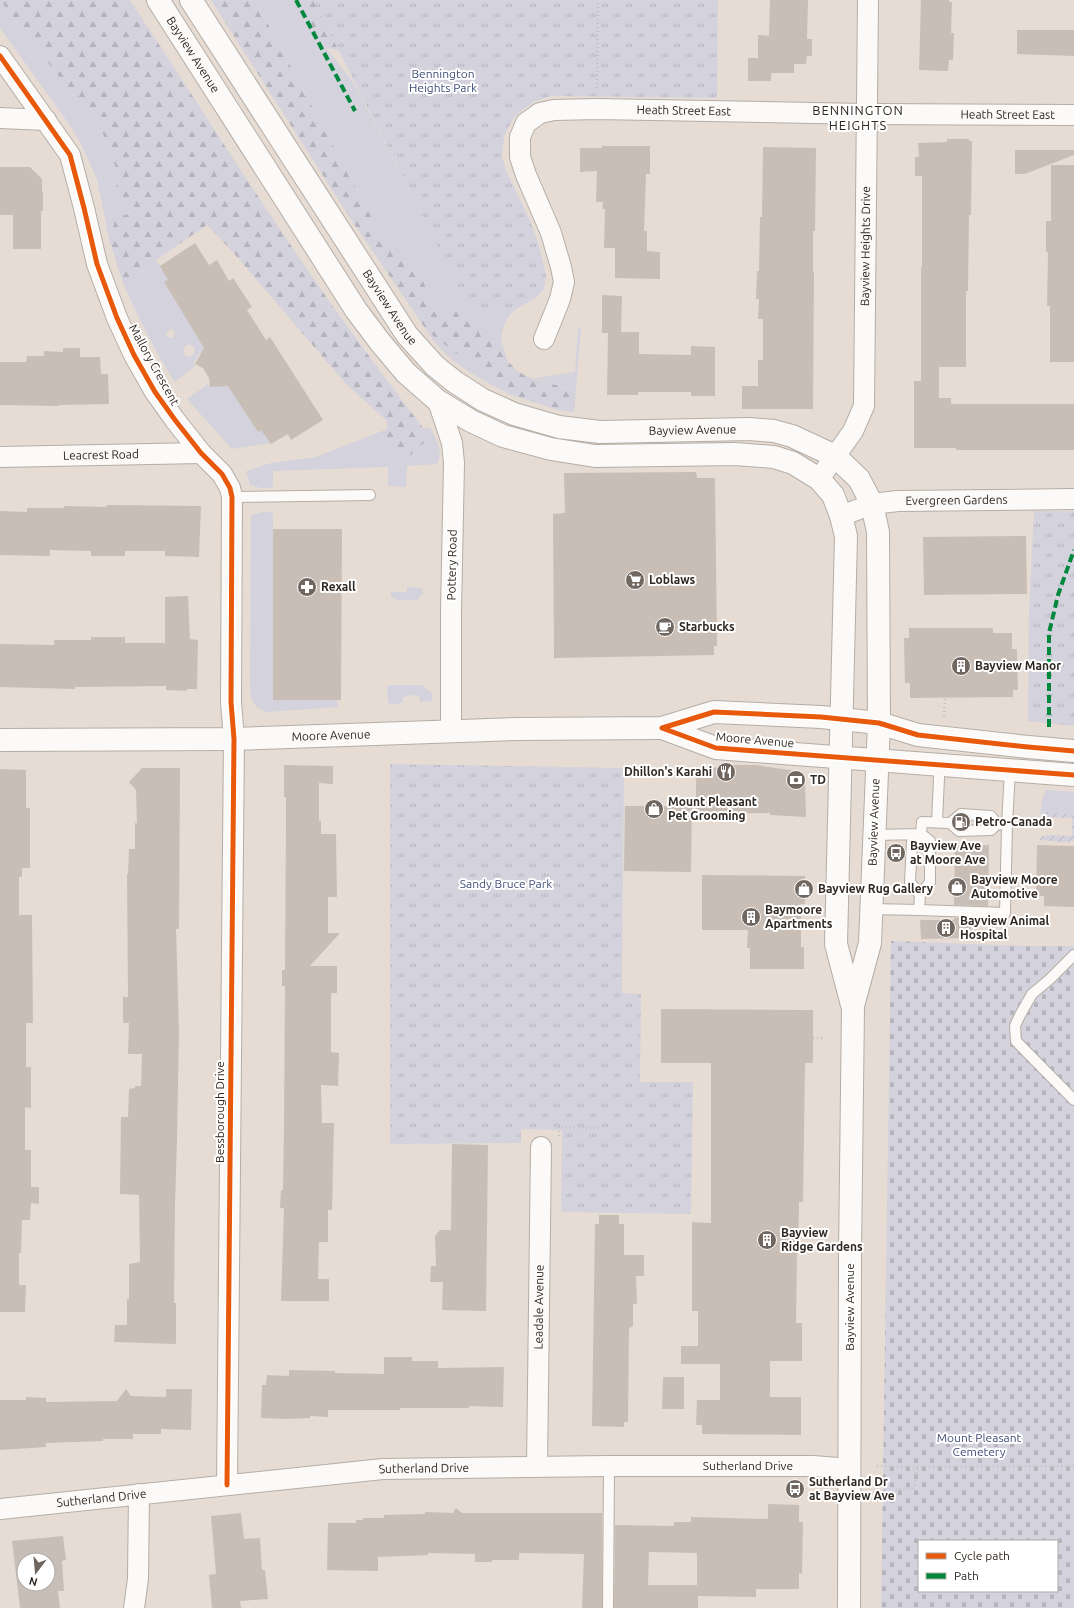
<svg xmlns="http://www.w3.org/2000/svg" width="1074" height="1608" viewBox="0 0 1074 1608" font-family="Ubuntu,sans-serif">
<defs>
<pattern id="forest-firs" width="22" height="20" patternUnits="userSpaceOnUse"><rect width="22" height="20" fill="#d3d2dd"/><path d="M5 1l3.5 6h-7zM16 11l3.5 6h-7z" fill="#b5b4bd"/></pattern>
<pattern id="cemetery-stones" width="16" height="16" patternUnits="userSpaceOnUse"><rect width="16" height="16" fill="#d3d2dd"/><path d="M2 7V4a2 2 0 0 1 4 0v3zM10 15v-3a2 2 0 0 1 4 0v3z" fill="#b5b4bd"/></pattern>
<pattern id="park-tufts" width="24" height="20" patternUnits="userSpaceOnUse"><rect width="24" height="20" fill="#d3d2dd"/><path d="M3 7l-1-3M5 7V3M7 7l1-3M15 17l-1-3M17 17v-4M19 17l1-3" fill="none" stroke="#b5b4bd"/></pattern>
<pattern id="garden-furrows" width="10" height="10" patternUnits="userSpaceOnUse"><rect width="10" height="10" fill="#d3d2dd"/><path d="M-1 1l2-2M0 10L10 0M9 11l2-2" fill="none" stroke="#b5b4bd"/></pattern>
</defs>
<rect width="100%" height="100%" fill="#e7dcd3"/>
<!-- grass -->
<path fill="#d3d2dd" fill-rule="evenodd" d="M0 0 103 134 115 165 117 192 141 214 118 215 109 239 97 179 80 142 69 124 0 28Z
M255 0H295L301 10 310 36 326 48 354 83 470 309 513 311C505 321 502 328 501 340L480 324 470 310 442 313 432 307 421 274 405 250 386 244Z
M156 260 204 337 199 340 205 348 202 354 199 353 194 363 195 366 175 382C154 350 138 317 123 283ZM170 329 173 330 175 333 173 338 167 337 166 333ZM189 344 194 347C196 353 192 358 186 356L183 351 185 346Z
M578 328H581L576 391 535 378 575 372Z
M427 331 511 395C481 379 444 361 427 331Z
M227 374 270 443 232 449 187 399 208 384 209 386 220 385Z
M390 428H430C436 439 444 452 437 464L407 466 406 487 388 486V467H387L273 471V487C266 490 257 487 250 485L246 471 271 463 316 457Z
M263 512H272L273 514V699L337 700 338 707 268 712C252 708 251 700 250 685L251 515Z
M407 587 422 588 423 594 417 600H397L391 596V592H407Z
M390 685H422L432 693V701L420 702 419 696 407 695 403 698V702C398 705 393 704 388 703L387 686Z
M1046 790 1074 792V815L1047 812 1041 809 1042 800Z"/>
<!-- forest -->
<path fill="url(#forest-firs)" d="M0 0H130C196 100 259 201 327 298 360 345 395 391 430 437L411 455 386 445 387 421 345 383 232 251 207 225 123 283 109 239 117 215 141 214 117 192 115 165 103 134Z
M211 0H255L386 244 405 250 421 274 432 307 442 313 470 310 480 324 501 340 507 360 517 371 526 376 576 391 574 412 558 410 511 395 427 331 348 215Z
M295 0H399L348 52 326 48 310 36 301 10Z"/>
<!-- cemetery -->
<path fill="url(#cemetery-stones)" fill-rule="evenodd" d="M891 941 1027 946H1074V1608H881ZM919 1541H1057V1591H919Z"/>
<!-- park -->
<path fill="url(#park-tufts)" d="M313 0H718L717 98 552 96 536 101 523 109 513 119 504 136 502 157 507 173 530 220 540 249 546 276 544 289 537 297 513 311 470 310Z
M1034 511H1074V726L1028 721 1029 610Z
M390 764 624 768 622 993 641 994 640 1082H693L691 1214 561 1212 562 1130 521 1129V1143L390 1144Z"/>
<!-- garden -->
<path fill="url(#garden-furrows)" d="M1041 809 1047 812 1074 815V841L1062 842 1040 840 1041 837 1048 835 1072 836V818L1044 817 1040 813Z"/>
<!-- building -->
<path fill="#c8beb6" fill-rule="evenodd" d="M770 0H808L807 39H812V56H807L806 64H794V73H771V81H748V58H758V35L769 36Z
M921 0H949V2H952L951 33H954L953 60H949L948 71 919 70Z
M1017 30H1074V56L1017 54Z
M947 139H969V141H972L971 215H969L968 291H966V367H939V398H951V404H1074V450H956V448H914V381H921V267H922V176H915V157H919L918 143 947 142Z
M602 146H650V174H646L644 231H647V251L660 252V279L615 278V248H604L605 209H602L603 202H596L597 171 580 172V148H602Z
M763 147 816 148 815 231H813V272H814L813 409H742V386H758V360H763V319H758L759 299H756L757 271H759L760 217H762Z
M1015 150H1074V155L1025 174H1015Z
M1051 165H1074V362H1050V306H1047L1048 252H1046V221H1051Z
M0 167H30L42 179V192H43V211H41V249H13V215H0Z
M195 243 209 265 217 260 229 281 233 278 252 307 247 310 266 340 270 337 323 420 291 440 288 434 271 444 261 430 258 432 228 386 210 387 209 378 203 368 195 364 204 348 164 282 168 280 160 266Z
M602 295 622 296 621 332H639V354L691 355V346L715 347V396H691V392H638V395H607L608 333H602Z
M63 348H80V357H100L101 374H108L109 404 59 405V406L0 405V362H26L27 356H44V351L63 352Z
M696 472 697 478H715L717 646H714V655L554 658 553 514 565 513 564 473Z
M107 505 201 506 199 557 165 556V551H125V556H91V551L50 550V556L0 555V511L27 512V508H64V506L107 507Z
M273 529H342L341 700H273Z
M1026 536 1027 594 924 595 923 537Z
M188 596 190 639 198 640 197 689H187V691L166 690V686L75 687V689L0 687V644L54 645V640H91V637H125V643H165V597Z
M909 628H993V633H1012V649H1017L1018 690H1013V697L910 698V683H905L904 638H909Z
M284 765 333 766V784L319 783V821H321V834H336L337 897H328V933H340L310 966H337V993H331V1052L339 1053 338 1086 321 1085 322 1123H334L332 1210H328V1242H319L318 1279H329V1301H281L284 1208H280L281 1190H283L284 1126 285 986H282V970H285V965L286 822V797H284Z
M732 765H756L796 771 805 781 806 817 770 815V813L696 814V767L732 768Z
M142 768H180L179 929H176L179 1031 177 1140 175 1204 174 1303H176V1344L114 1342 115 1325H127V1299H129V1264L140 1262 139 1195 120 1194 121 1117H128L129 1089 135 1088V1086H141L142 1054H128L129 1023H123V997H128L127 874H128L129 849H135V823H137L136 790 129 782Z
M0 769 26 770V808H30V868H22V877H19V915H32L33 1023H26V1067H31V1108L25 1107V1150H31V1187H39V1204L31 1203 30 1220H22L21 1253H19V1285H26L25 1312H0Z
M625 806H692L691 872 624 871Z
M955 845H989L988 906 954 905Z
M1037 845 1074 846V907L1044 906V896H1036Z
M702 875 805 876V904H801V947H804V969H750V948H747L748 930H702Z
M954 918H971V933H966V938L921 939 920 920H954Z
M661 1009 813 1010V1063H805L803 1202H799L798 1254H797L796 1323H802V1361H770V1397H801V1435L702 1434V1425H696L697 1400H720V1364H681V1346H698V1311H692V1222L711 1223V1063H661Z
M452 1144 488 1145 486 1311 442 1310 443 1282H430L431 1266H436L435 1236 440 1230H451Z
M599 1215H619V1224H624V1255H644V1276H636L637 1304H633V1326L629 1328 628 1422H624V1427L592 1426 595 1224H599Z
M384 1357H412V1361H438V1368L504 1367 503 1407 469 1406V1408H400V1410H328V1417L310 1416V1418L286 1419 261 1418 262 1385H266L267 1375 289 1376V1370L335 1371V1373L384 1374Z
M663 1377H684V1409H662Z
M126 1389 131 1396 166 1397V1389H192L191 1430 161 1429V1434H133V1439H103V1441L46 1443V1447L0 1450V1400H26V1397L46 1398V1402L117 1401Z
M768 1504 799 1505V1522H803L802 1574 799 1573V1589H756V1597L698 1596V1608H614L615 1525 674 1526V1522H691V1517L768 1519ZM649 1552 697 1553V1585H648Z
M456 1508 462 1513H602V1608H582L584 1554 519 1553V1560H492V1562H475V1554L428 1553V1555L378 1557V1571L327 1570 328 1523H356V1520H363V1518H384V1515L425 1514V1512L453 1513Z
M241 1513 244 1539 260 1538 262 1570H265L268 1599 240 1601 241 1608H212L209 1575 216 1574 211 1516Z
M63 1536 66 1560 62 1561 64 1591H58L60 1608H20L12 1541ZM24 1560H48V1584H24Z"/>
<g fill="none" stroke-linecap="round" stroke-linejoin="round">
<!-- service casing -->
<g stroke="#b5ada6" stroke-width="12">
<path id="service" d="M232 497 370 495
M937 822 939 778V764
M997 824 991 816 961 814 950 823 959 831 991 830 997 824 1007 825
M921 834 912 842 910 882 920 895 930 882V841L921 834 922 822 950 823
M874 835 921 834
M871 909 919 910 920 895
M919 910 1005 913 1007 825 1010 770
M1074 955 1050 979 1032 994 1020 1015 1015 1026 1016 1041 1074 1100
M608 1608 609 1466"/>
</g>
<!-- minor casing -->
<g stroke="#b5ada6" stroke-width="22">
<g id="minor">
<path d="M0 56 70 155 84 208 97 264 117 318 134 355 155 392 175 420 201 453 222 474 230 488 232 497 231 702 234 739 227 1485"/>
<path d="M0 118 46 120"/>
<path id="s1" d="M544 339 560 299 564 282 561 267 551 233 526 175 520 157V137L526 123 540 113 554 110 597 109 866 114 1074 115"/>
<path d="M438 401 452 443 454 463 451 611V731"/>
<path id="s2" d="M0 457 201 453"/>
<path id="s3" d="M819 479 853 431 864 406 868 0"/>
<path id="s4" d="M841 516 872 504 898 501 1074 499"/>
<path id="s5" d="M537 1467 541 1147"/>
<path id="s6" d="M0 1509 383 1469 609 1466H813L850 1469"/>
<path d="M134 1608 138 1579 139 1494"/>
</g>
</g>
<!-- tertiary casing -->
<g stroke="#b5ada6" stroke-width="24">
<g id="tertiary">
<path d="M662 728 716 748 1074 775"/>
<path id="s7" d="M0 740 234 739 518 729 662 728 714 712 821 717 879 723 918 735 1028 747 1074 751"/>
</g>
</g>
<!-- secondary casing -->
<g stroke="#b5ada6" stroke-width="24">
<g id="secondary">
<path id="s8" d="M158 0 356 310 380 342 406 373 438 401 471 421 503 436 551 449 595 456 735 454 774 457 793 463 819 479 833 495 841 516 846 536 836 944 852 1005"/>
<path id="s9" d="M191 0 407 335 435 366 455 382 483 400 514 414 559 427 600 432 749 429 774 431 792 436 835 456 859 479 872 504 878 532 879 723 870 943 853 1006 850 1255 849 1608"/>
</g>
</g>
<!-- path -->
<path stroke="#c4c0bd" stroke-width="2.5" stroke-dasharray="1 3" stroke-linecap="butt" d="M597 88 598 0
M1021 669H1049
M944 716 945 697
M813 1038H825
M559 1136V1127L599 1128
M877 1466 901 1467 1074 1466
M877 1501H886L894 1491 898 1489 912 1488 915 1484 917 1467"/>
<!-- service -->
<use href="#service" stroke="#fbfaf8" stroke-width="10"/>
<!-- minor -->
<use href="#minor" stroke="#fbfaf8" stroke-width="20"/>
<!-- tertiary -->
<use href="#tertiary" stroke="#fbfaf8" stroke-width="22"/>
<!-- secondary -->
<use href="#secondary" stroke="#fbfaf8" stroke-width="22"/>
<!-- quiet -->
<path stroke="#00873e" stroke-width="4" stroke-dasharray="8 4" stroke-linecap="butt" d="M296 0 355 111
M1049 727V633L1058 595 1074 550"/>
<!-- cycleway casing -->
<g stroke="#fff" stroke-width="8">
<path id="cycleway" d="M0 56 70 155 84 208 97 264 117 318 134 355 155 392 175 420 201 453 222 474 230 488 232 497 231 702 234 739 227 1485
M662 728 714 712 821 717 879 723 918 735 1028 747 1074 751
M662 728 716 748 1074 775"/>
</g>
<!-- cycleway -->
<use href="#cycleway" stroke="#e8590c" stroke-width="5"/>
</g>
<!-- icons -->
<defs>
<g id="supermarket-disc" transform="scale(1)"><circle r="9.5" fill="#706760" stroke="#fff"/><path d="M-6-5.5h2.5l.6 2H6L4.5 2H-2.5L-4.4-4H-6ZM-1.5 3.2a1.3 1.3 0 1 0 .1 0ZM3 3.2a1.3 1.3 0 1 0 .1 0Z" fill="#fff"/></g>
<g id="pharmacy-disc" transform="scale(1)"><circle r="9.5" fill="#706760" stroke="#fff"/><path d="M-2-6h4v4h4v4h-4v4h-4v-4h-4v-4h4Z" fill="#fff"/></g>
<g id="cafe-disc" transform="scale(1)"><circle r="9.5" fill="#706760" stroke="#fff"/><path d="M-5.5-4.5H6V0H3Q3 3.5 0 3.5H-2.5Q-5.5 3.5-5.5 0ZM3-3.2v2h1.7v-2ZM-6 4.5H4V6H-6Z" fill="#fff"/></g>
<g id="building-disc" transform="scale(1)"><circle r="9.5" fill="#706760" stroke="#fff"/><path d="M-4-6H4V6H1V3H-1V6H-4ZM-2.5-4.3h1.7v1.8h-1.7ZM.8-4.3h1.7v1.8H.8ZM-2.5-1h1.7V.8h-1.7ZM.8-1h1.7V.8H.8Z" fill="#fff"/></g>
<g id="restaurant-disc" transform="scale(1)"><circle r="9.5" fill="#706760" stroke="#fff"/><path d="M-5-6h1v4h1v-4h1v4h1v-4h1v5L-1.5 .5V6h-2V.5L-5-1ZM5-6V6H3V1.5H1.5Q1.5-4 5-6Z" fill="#fff"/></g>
<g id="bank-disc" transform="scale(1)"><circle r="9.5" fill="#706760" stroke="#fff"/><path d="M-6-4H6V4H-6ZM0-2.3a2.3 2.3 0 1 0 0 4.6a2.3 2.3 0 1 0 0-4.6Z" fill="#fff"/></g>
<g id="shop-disc" transform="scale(1)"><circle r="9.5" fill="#706760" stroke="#fff"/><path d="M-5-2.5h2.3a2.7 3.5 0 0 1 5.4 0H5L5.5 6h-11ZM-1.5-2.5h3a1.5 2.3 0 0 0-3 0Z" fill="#fff"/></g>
<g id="fuel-disc" transform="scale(1)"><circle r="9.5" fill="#706760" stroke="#fff"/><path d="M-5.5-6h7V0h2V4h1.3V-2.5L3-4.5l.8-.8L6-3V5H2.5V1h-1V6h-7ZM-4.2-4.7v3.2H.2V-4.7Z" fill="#fff"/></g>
<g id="bus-disc" transform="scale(1)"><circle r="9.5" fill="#706760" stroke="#fff"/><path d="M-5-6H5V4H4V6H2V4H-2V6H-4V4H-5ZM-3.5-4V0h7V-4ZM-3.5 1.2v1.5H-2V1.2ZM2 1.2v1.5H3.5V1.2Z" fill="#fff"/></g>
</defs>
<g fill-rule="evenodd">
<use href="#supermarket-disc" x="635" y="580"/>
<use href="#pharmacy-disc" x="307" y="587"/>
<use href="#cafe-disc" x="665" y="627"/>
<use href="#building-disc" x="961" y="666"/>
<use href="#restaurant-disc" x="726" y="772"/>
<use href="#bank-disc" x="796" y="780"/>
<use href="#shop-disc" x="654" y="809"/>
<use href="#fuel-disc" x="961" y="822"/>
<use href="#bus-disc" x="896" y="853"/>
<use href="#shop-disc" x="957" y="887"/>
<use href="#shop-disc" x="804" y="889"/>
<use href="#building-disc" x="751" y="917"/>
<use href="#building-disc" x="946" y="928"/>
<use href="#building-disc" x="767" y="1240"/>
<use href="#bus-disc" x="795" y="1489"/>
</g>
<g text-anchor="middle" stroke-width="4" stroke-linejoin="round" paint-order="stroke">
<!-- street labels -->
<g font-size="12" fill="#302822" stroke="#fff">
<text dy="4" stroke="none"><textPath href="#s8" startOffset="65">Bayview Avenue</textPath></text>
<text dy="4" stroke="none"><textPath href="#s1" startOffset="390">Heath Street East</textPath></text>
<text dy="4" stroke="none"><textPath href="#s1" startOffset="714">Heath Street East</textPath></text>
<text dy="4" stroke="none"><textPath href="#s3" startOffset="246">Bayview Heights Drive</textPath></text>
<text dy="4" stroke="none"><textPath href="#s9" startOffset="366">Bayview Avenue</textPath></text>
<text transform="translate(154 365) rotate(61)" y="4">Mallory Crescent</text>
<text dy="4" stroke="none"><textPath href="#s9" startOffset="714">Bayview Avenue</textPath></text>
<text dy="4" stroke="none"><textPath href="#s2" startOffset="101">Leacrest Road</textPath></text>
<text dy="4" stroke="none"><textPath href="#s4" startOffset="118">Evergreen Gardens</textPath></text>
<text transform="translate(452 565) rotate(-89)" y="4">Pottery Road</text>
<text dy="4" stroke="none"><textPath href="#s7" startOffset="331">Moore Avenue</textPath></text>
<text transform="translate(755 740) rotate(5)" y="4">Moore Avenue</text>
<text transform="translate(874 822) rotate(-88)" y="4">Bayview Avenue</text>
<text transform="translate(220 1112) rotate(-90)" y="4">Bessborough Drive</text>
<text dy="4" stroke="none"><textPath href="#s5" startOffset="160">Leadale Avenue</textPath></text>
<text transform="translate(850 1307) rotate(-90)" y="4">Bayview Avenue</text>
<text dy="4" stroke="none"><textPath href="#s6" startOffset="750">Sutherland Drive</textPath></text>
<text dy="4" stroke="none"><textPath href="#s6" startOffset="426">Sutherland Drive</textPath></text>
<text dy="4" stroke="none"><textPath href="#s6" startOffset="102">Sutherland Drive</textPath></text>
</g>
<!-- park labels -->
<g font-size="12" fill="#434e79" stroke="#fff">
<text x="443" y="78">Bennington<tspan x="443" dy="14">Heights Park</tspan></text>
<text x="506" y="888">Sandy Bruce Park</text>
<text x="979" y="1442">Mount Pleasant<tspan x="979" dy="14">Cemetery</tspan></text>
</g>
<!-- poi labels -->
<g font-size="12" font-weight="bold" fill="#302822" stroke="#fff" text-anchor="start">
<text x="649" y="584">Loblaws</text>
<text x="321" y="591">Rexall</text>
<text x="679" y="631">Starbucks</text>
<text x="975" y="670">Bayview Manor</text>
<text x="712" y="776" text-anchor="end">Dhillon's Karahi</text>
<text x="810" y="784">TD</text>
<text x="668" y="806">Mount Pleasant<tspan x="668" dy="14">Pet Grooming</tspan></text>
<text x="975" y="826">Petro-Canada</text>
<text x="910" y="850">Bayview Ave<tspan x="910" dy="14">at Moore Ave</tspan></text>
<text x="971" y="884">Bayview Moore<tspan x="971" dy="14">Automotive</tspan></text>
<text x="818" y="893">Bayview Rug Gallery</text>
<text x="765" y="914">Baymoore<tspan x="765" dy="14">Apartments</tspan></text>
<text x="960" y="925">Bayview Animal<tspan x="960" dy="14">Hospital</tspan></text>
<text x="781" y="1237">Bayview<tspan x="781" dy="14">Ridge Gardens</tspan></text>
<text x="809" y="1486">Sutherland Dr<tspan x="809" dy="14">at Bayview Ave</tspan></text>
</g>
<!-- neighbourhood labels -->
<g font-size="13" letter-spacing="1" fill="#302822" stroke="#fff">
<text x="858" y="115">BENNINGTON<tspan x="858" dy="15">HEIGHTS</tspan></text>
</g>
</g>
<!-- legend -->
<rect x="918" y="1540" width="140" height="52" fill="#ffffff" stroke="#aca9a7"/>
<rect x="926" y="1553" width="20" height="6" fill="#e8590c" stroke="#aca9a7"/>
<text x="954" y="1560" font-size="12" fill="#302822">Cycle path</text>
<rect x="926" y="1573" width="20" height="6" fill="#00873e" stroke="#aca9a7"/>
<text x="954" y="1580" font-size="12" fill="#302822">Path</text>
<!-- north arrow -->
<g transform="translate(36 1572) rotate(196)"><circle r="19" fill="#ffffff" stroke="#aca9a7"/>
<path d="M0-3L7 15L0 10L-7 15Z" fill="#706760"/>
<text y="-6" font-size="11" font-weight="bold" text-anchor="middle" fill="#302822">N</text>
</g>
</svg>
